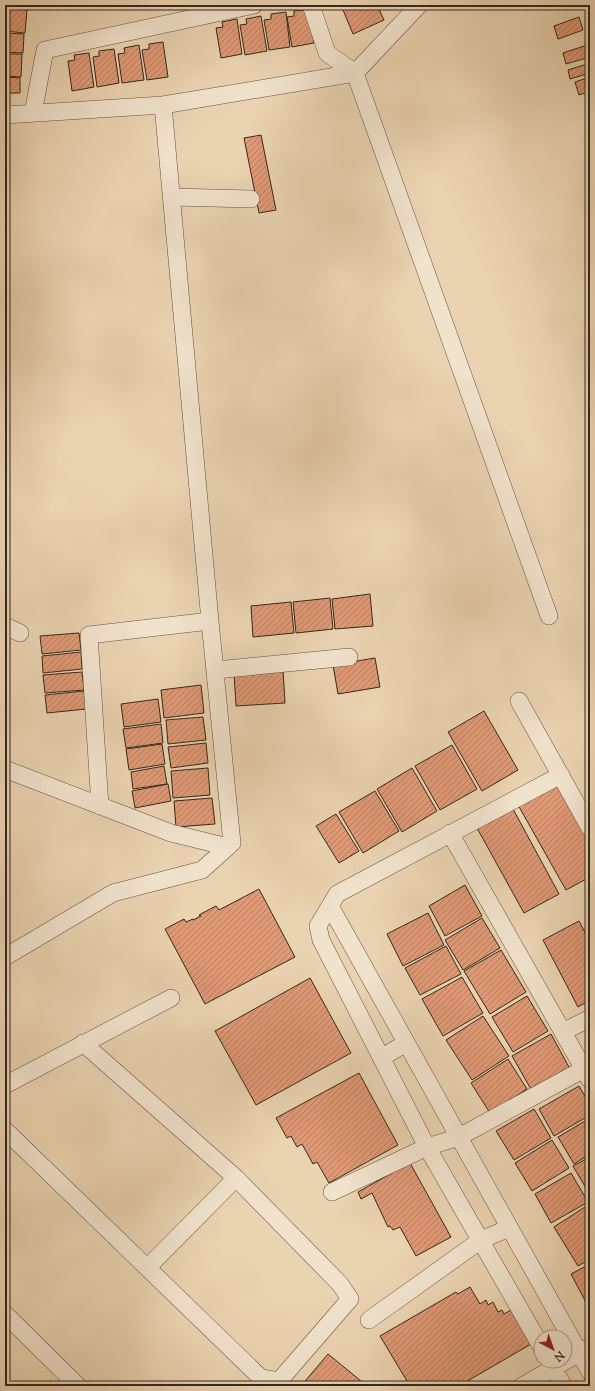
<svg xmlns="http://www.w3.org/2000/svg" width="595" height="1391" viewBox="0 0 595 1391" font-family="'Sorts Mill Goudy',serif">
<defs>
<pattern id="building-hatch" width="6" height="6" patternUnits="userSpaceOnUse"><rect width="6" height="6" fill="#e09975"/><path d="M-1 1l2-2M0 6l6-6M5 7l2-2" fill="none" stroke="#b67d5f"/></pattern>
</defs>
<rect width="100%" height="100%" fill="#ead3b1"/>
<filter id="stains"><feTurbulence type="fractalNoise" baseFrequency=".005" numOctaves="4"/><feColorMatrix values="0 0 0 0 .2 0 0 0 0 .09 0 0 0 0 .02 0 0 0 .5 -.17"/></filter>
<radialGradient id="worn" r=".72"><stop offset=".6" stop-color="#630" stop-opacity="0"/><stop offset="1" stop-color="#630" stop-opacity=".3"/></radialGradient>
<!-- building -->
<path fill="url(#building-hatch)" stroke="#32281d" d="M5 5H29V9L5 7Z
M341 5H377L384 20 353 34Z
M547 5H563L549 10Z
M5 8 27 10 25 33 5 31Z
M309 9 314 43 292 47 287 17 294 16V11Z
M286 12 290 47 269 50 264 20 271 19V14Z
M261 16 267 51 245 55 240 25 247 24 246 19Z
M579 17 583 30 558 39 554 26Z
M237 19 242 54 221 58 216 28 223 27 222 22Z
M5 33 24 34 23 53 5 52Z
M163 42 168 77 147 80 142 50 149 49V44Z
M590 44V57L566 64 563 53Z
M139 45 144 80 122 83 118 54 125 53 124 48Z
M114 49 119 83 97 87 93 57 99 56V51Z
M89 53 94 87 72 91 68 61 75 60 74 55Z
M5 54H22L21 77 5 76Z
M590 63V73L570 79 568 70Z
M5 77 20 78V93H5Z
M590 77V91L579 95 575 82Z
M261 135 276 210 259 213 244 138Z
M370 594 373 626 335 629 332 599Z
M330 598 333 629 296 633 293 602Z
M291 602 294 633 253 637 251 606Z
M79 633 81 650 42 654 40 636Z
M81 652 82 669 43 673 42 656Z
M375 658 380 687 338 694 333 665Z
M283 670 285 703 236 706 234 673Z
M82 672 84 690 45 693 43 675Z
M201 685 204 713 164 718 161 690Z
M84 691 86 709 47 713 45 695Z
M158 699 161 722 124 727 121 704Z
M484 711 518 770 482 791 448 732Z
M203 717 206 740 168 744 166 720Z
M161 724 163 743 126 748 123 729Z
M206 743 208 763 171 768 168 747Z
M162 744 165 764 129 770 126 749Z
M452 745 477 789 440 810 415 766Z
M164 766 167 784 133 789 131 772Z
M208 768 210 795 173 798 171 771Z
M412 768 437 811 402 832 377 789Z
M557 783 590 841V877L566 890 518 805Z
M168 784 171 801 135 808 132 791Z
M375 791 399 831 363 853 339 812Z
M212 798 215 824 176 827 174 801Z
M513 809 559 894 524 913 477 828Z
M336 814 359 851 339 863 316 826Z
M465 885 482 916 445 936 429 906Z
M259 889 295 957 205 1004 165 929 184 919 186 922 193 919V920L201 916 199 915 216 906 219 910Z
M590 912V923L586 914Z
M428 913 444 945 403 966 387 934Z
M482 918 500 948 463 970 445 940Z
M579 921 590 942V1000L578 1007 543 940Z
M446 946 461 974 420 995 405 968Z
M501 950 526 992 490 1014 464 971Z
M462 977 483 1013 443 1036 422 999Z
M310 978 351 1053 256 1105 215 1031Z
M527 996 548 1031 513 1052 492 1017Z
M483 1016 509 1056 472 1080 446 1040Z
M551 1034 570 1069 532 1091 512 1056Z
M508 1059 527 1089 490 1113 471 1083Z
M359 1073 398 1145 329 1183 317 1162 313 1164 302 1144 297 1147 291 1136 287 1138 276 1118Z
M579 1086 590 1105V1115L554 1136 539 1109Z
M534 1109 551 1138 514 1160 496 1131Z
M590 1118V1154L574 1164 558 1137Z
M552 1140 569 1168 532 1191 515 1163Z
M590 1157V1195L573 1166Z
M410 1163 451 1237 416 1256 400 1227 393 1230 390 1226 388 1227 372 1193 361 1199 358 1192Z
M571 1173 588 1202 551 1223 535 1194Z
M588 1205 590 1208V1259L578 1266 554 1227Z
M590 1264V1310L571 1274Z
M470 1287 480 1304 486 1300 488 1305 493 1302 498 1312 502 1310 504 1314 511 1310 531 1344 459 1386H410L380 1336 456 1292 458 1294Z
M328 1354 361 1381 357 1386H301Z
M65 1377 74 1386H56Z"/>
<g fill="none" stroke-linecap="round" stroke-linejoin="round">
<!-- street casing -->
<g stroke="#605342" stroke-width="18">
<path id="street" d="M311 5 327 53 355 73 549 616
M33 113 45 50 254 5
M5 115 163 105 355 73 419 5
M172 197 251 199
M5 626 20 633
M216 670 349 657
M519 701 590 828
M5 769 171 833 228 847
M100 806 89 635 210 621
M450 833 590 1080
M330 906 590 1372
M5 957 113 893 202 870 232 843 210 621 163 105
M563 1032 590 1018
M381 1058 406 1043
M5 1085 171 998
M5 1130 261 1378 279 1381 350 1299 340 1284 236 1178 83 1043
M332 1192 427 1147 459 1137 584 1069
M148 1267 236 1178
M5 1314 78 1386
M369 1320 481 1240 509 1228
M541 1346 427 1147 321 940 318 926 337 894 561 775
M550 1361 563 1386
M522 1386 590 1347"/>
</g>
<!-- street -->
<use href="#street" stroke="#f1e2cc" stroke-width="17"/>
</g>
<!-- margin -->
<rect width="595" height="1391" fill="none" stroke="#ead3b1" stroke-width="20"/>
<rect x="6" y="6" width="583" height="1379" fill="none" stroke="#32281d" stroke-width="2"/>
<rect x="10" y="10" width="575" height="1371" fill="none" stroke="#32281d"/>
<!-- north arrow -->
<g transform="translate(553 1349) rotate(139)"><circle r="19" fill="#f1e2cc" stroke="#a59886"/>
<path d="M0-3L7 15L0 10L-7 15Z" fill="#8f2418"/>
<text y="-6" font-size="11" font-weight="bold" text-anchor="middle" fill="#32281d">N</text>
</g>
<rect width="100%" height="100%" filter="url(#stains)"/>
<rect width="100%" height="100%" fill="url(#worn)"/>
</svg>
